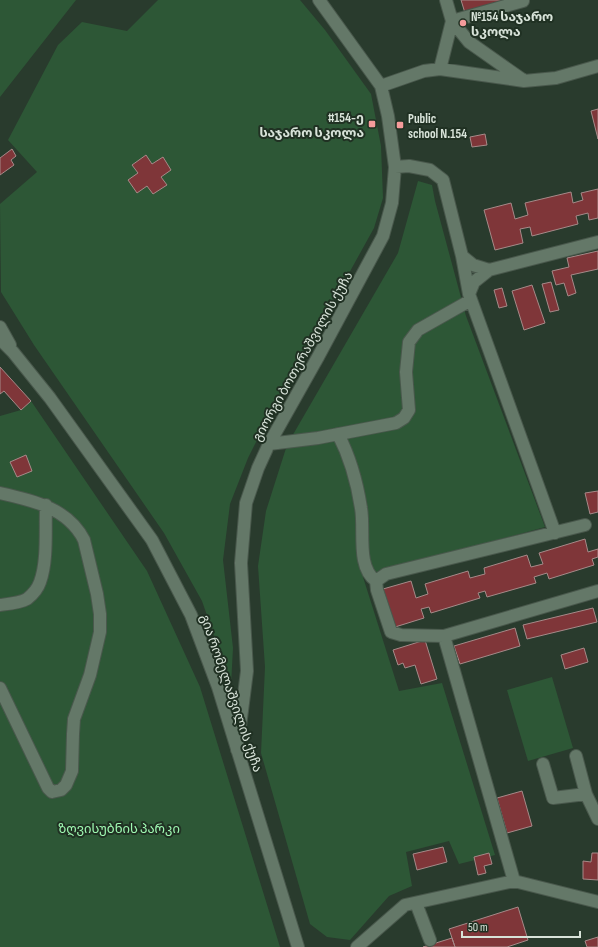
<svg xmlns="http://www.w3.org/2000/svg" width="598" height="947" viewBox="0 0 598 947" font-family="'Sofia Sans Condensed','Noto Sans Georgian',sans-serif">
<rect width="100%" height="100%" fill="#293b2d"/>
<!-- green -->
<path fill="#2d5736" d="M0 0H76L0 97Z
M158 0H300L325 30 371 94 381 146 383 198 374 228 261 432 248 458 230 504 223 560 233 648 231 685 202 601 164 533 34 345 1 292 0 204 37 172 8 140 58 45 82 22 127 31Z
M418 181 432 185 435 201 466 316 545 527 363 577 399 691 442 683 495 855 459 864 449 841 406 852 412 886 389 896 350 940 327 937 310 924 261 753 265 667 258 566 266 511 287 445 398 253Z
M31 401 147 571 200 687 280 947H0V416L21 410Z
M552 677 573 748 528 761 507 690Z"/>
<!-- building -->
<path fill="#7f3639" stroke="#a68a89" d="M461 0H508L465 13Z
M598 109V139L591 111Z
M485 134 487 145 472 147 470 137Z
M12 149 16 156 11 160 14 165 0 175V158Z
M146 155 152 164 163 157 171 170 161 177 167 185 153 194 147 186 137 193 128 180 138 173 132 165Z
M598 189V218L589 220 588 213 576 216 578 224 532 236 530 227 520 229 523 243 495 250 484 210 511 203 515 219 528 215 525 203 571 192 573 203 583 200 581 193Z
M598 251V269L571 275 576 293 568 296 564 283 556 285 552 271 569 267 567 258Z
M551 282 559 310 550 312 542 284Z
M532 285 545 323 524 330 512 291Z
M502 288 507 306 499 308 494 290Z
M0 367 31 401 21 410 4 391 0 394Z
M26 455 32 471 17 477 10 462Z
M598 491V512L590 514 585 493Z
M585 539 588 552 598 549V557L592 559 594 565 549 579 547 573 534 577 536 583 487 597 485 591 478 593 480 598 431 613 429 607 421 609 424 618 395 627 383 589 411 581 416 598 428 594 425 584 468 571 470 578 485 574 484 568 527 555 531 567 543 564 539 553Z
M593 608 597 622 527 639 523 625Z
M515 628 520 646 460 664 454 646Z
M425 640 437 679 421 684 415 665 405 668 403 663 398 665 393 650Z
M584 648 588 662 565 669 561 655Z
M522 791 532 826 507 833 497 798Z
M443 847 447 862 417 870 413 854Z
M489 853 492 864 484 866 486 873 478 875 474 857Z
M592 853H598V880L583 879V861L591 862Z
M518 907 528 940 507 947H455L449 929Z
M598 937V947H587L585 941Z
M452 938 455 947H423Z"/>
<g fill="none" stroke-linecap="round" stroke-linejoin="round">
<!-- minor casing -->
<g stroke="#49584c" stroke-width="14">
<path id="minor" d="M440 69 452 21 446 0
M523 80 469 42 452 21 523 1
M381 86 424 71 440 69 524 81 556 78 598 66
M395 167 409 166 430 170 443 180 462 256 473 265 489 270 598 242
M462 256 469 294 555 533
M469 294 474 282 489 270
M0 327 10 345
M0 339 13 352 50 398 152 540 191 615 218 687 298 947
M338 434C350 457 357 482 361 508 365 530 356 567 376 581
M269 444 318 438 396 423 404 418 409 410 406 372 409 342 418 330 471 300
M0 493C32 500 68 508 84 540L97 594 100 614V632L90 675 74 719 73 734 72 771 66 785 61 790 52 792 48 788 0 688
M0 605C8 604 20 603 27 599 32 595 38 588 40 582 48 560 45 529 46 505
M444 636 401 635 391 632 377 590 376 581 386 574 585 525
M237 750 247 671 241 563 246 503 258 468 269 444 318 357 383 236 392 203 395 167 388 116 381 86 319 0
M576 756 586 794 598 819
M543 764 553 798 586 794
M514 881 444 636 598 591
M416 903 430 940
M357 947 405 905 514 881 598 902"/>
</g>
<!-- minor -->
<use href="#minor" stroke="#647868" stroke-width="12"/>
</g>
<!-- markers -->
<g fill="#f59b9b" stroke="#203123" stroke-width="1.5">
<circle cx="463" cy="23" r="4"/>
<rect x="368" y="120" width="8" height="8" rx="2"/>
<rect x="396" y="121" width="8" height="8" rx="2"/>
</g>
<g text-anchor="middle" stroke-width="4" stroke-linejoin="round" paint-order="stroke">
<!-- poi labels -->
<g font-size="13" font-weight="bold" fill="#d8e3d9" stroke="#203123" text-anchor="start">
<text x="471" y="21">№154 საჯარო<tspan x="471" dy="15">სკოლა</tspan></text>
<text x="364" y="122" text-anchor="end">#154-ე<tspan x="364" dy="15">საჯარო სკოლა</tspan></text>
<text x="408" y="123">Public<tspan x="408" dy="15">school N.154</tspan></text>
</g>
<!-- street labels -->
<g font-size="13" fill="#d8e3d9" stroke="#203123">
<text transform="translate(302 356) rotate(-61)" y="5">გიორგი ბოთერაშვილის ქუჩა</text>
<text transform="translate(232 693) rotate(71)" y="5">გია რომელაშვილის ქუჩა</text>
</g>
<!-- park labels -->
<g font-size="13" fill="#9ff9b2" stroke="#203123">
<text x="119" y="833">ზღვისუბნის პარკი</text>
</g>
</g>
<!-- scale -->
<path d="M462 931v6h118v-6" fill="none" stroke="#d8e3d9" stroke-width="2"/>
<text x="468" y="931" font-size="12" fill="#d8e3d9" stroke="#203123" stroke-width="3" paint-order="stroke">50 m</text>
</svg>
